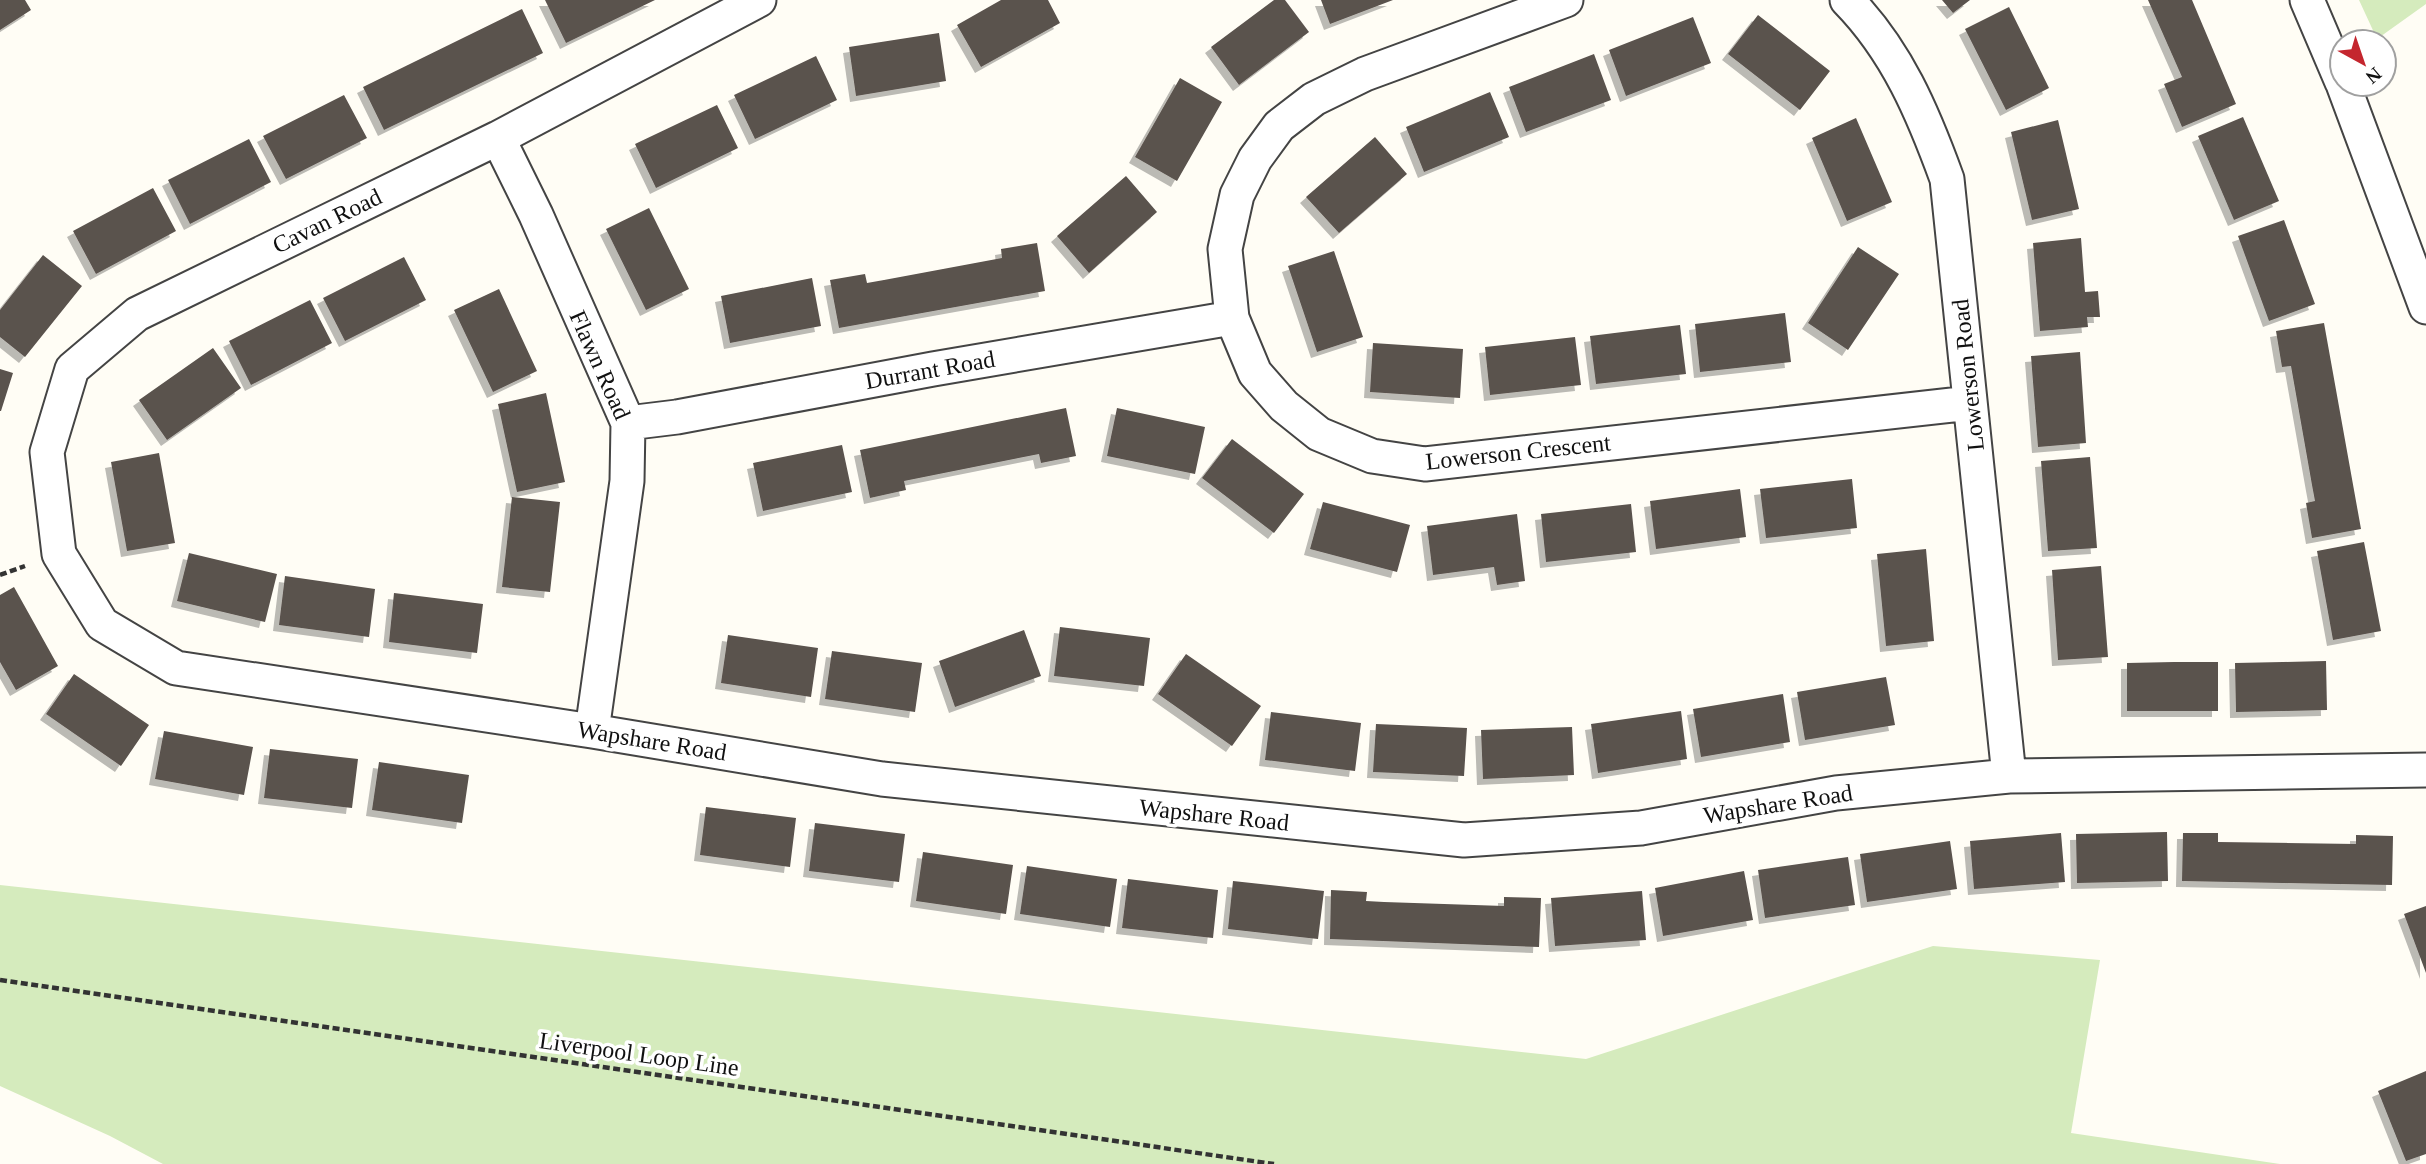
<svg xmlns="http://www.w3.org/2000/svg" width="2426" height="1164" viewBox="0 0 2426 1164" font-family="Georgia,serif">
<defs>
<filter id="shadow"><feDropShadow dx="-6" dy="6" stdDeviation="0" flood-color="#0004"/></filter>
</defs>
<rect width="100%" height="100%" fill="#fffdf5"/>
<!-- green -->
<path fill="#d5ebbd" d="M2359 0H2426V4L2377 39Z
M0 885 1586 1059 1933 946 2100 960 2071 1133 2280 1164H163L110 1136 0 1086Z"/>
<!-- building -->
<path fill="#5a524d" filter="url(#shadow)" d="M0 0H25L31 10 0 30Z
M545 0H655L566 43Z
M1001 0H1048L1060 23 981 67 957 25Z
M1274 0H1285L1309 32 1239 85 1211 47Z
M1321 0H1393L1330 24Z
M1942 0H1970L1953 13Z
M2148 0H2192L2236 104 2182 127 2164 84 2182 77Z
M2009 7 2049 88 2006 110 1965 29Z
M522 9 543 53 384 130 363 87Z
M1758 15 1830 71 1800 110 1728 54Z
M1693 17 1711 63 1626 96 1609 50Z
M939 33 946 81 856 96 849 47Z
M1594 54 1611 100 1526 132 1509 87Z
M816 56 837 100 755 139 734 95Z
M1180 78 1222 102 1177 181 1135 157Z
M1490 92 1509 137 1424 172 1406 127Z
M344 95 367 138 286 179 263 136Z
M717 105 738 148 656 188 635 144Z
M2243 117 2279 201 2234 220 2198 136Z
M1856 118 1892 202 1847 221 1812 138Z
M2058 120 2079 209 2032 220 2011 132Z
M1375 137 1407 174 1339 233 1306 197Z
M249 139 271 182 190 224 168 180Z
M1126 176 1157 212 1089 273 1057 236Z
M153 188 176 231 96 274 73 231Z
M649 208 689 289 646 310 606 229Z
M2284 220 2315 304 2269 321 2238 236Z
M2081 238 2085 292 2098 291 2100 317H2087L2088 327 2040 331 2033 243Z
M1037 243 1045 291 839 328 830 280 865 274 867 283 884 280 1002 258 1001 249Z
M1858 247 1899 274 1848 350 1808 323Z
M1334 251 1363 337 1317 352 1288 266Z
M43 255 82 286 25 357 0 337V310Z
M404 257 426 300 345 341 323 298Z
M812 278 821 326 730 343 721 296Z
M499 289 537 371 493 392 454 310Z
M310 300 332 343 251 385 229 341Z
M1785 313 1791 362 1700 372 1695 324Z
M2324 323 2361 529 2312 538 2306 503 2315 501 2312 485 2291 366 2282 367 2276 331Z
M1680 325 1686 374 1596 384 1590 336Z
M1575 337 1581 385 1490 395 1485 347Z
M1373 343 1463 349 1460 398 1370 392Z
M213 348 241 388 167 440 139 400Z
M2080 352 2086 443 2038 447 2031 356Z
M0 369 13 373 1 411H0Z
M546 393 565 482 517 492 498 404Z
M1066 408 1076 456 1041 463 1039 454 904 481 906 490 870 498 860 450Z
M1117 408 1205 427 1195 474 1107 456Z
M1232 439 1304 494 1274 533 1202 478Z
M842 445 852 492 763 511 753 463Z
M159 453 175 543 127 551 111 462Z
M2090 457 2097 548 2048 551 2041 461Z
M1852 479 1857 528 1766 538 1760 489Z
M1740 489 1746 537 1656 549 1650 501Z
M512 497 560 502 550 592 502 587Z
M1323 502 1410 525 1397 572 1310 549Z
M1631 504 1636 552 1546 562 1541 514Z
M1517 514 1525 581 1497 585 1494 567 1433 575 1427 526Z
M2364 542 2381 631 2333 640 2317 551Z
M1926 549 1934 641 1886 646 1877 554Z
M189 553 277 574 265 622 177 601Z
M2101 566 2108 657 2058 660 2052 570Z
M285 576 375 589 369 637 279 625Z
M14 587 58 666 16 690 0 662V595Z
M394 593 483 604 477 653 389 642Z
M1060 627 1150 638 1144 686 1054 676Z
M1024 630 1041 676 955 707 939 661Z
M728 635 818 648 811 697 721 683Z
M832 651 922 663 915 712 825 699Z
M1186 654 1261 706 1232 746 1158 694Z
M2326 661 2327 710 2236 712 2235 663Z
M2174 662H2218V711H2127V663Z
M74 674 149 725 121 766 46 714Z
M1886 677 1895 725 1805 740 1797 692Z
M1783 694 1790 742 1701 757 1693 709Z
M1681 711 1687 759 1598 773 1591 724Z
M1271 712 1361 723 1355 771 1265 760Z
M1376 724 1467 728 1464 776 1373 772Z
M1572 727 1574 775 1483 779 1481 730Z
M164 731 253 747 244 795 155 779Z
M270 749 358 759 352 808 264 798Z
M379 762 469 775 462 823 372 810Z
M706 807 796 818 790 867 700 855Z
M815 823 905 834 899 882 809 871Z
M2167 832 2168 881 2077 883 2076 834Z
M2061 833 2065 882 1974 889 1970 841Z
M2183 833H2218V842L2356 844V835L2393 836 2392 885 2182 881Z
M1950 841 1957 889 1867 902 1860 854Z
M923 852 1013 865 1006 914 916 901Z
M1848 857 1855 905 1765 918 1758 870Z
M1027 866 1117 879 1110 927 1020 914Z
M1744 871 1753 920 1663 936 1655 888Z
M1128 879 1218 890 1213 938 1122 928Z
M1233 881 1324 891 1318 939 1228 929Z
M1331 890 1367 892 1366 901 1384 902 1504 906V897L1541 898 1539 947 1330 939Z
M1642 891 1646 940 1555 946 1551 898Z
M2426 906V973L2404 914Z
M2426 1071V1154L2406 1161 2378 1091Z"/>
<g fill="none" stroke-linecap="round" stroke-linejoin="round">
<!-- street casing -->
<g stroke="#444" stroke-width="37">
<path id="street" d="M759 0 498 138 137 314 72 369 47 452 59 554 102 624 176 668 592 731 882 779 1464 840 1641 828 1836 793 2009 776 2426 770
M1566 0 1365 74 1314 99 1279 126 1255 159 1237 195 1225 249 1232 318 1255 373 1284 406 1319 434 1372 456 1425 464 1970 403
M1847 0C1897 51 1923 113 1947 179L2009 776
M2307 0 2342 82
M2343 84 2426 307
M498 138 536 215 628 423 627 481 592 731
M628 423 677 417 933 369 1232 318"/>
</g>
<!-- path -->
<path stroke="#333" stroke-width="4.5" stroke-dasharray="7 3.5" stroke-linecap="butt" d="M0 575 25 566
M0 980 1274 1164"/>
<!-- street -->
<use href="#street" stroke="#fff" stroke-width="33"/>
</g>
<g text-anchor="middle" stroke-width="7" stroke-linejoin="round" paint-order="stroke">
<!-- street labels -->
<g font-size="24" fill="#111" stroke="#fff">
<text transform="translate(327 221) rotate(-26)" y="8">Cavan Road</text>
<text transform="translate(600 365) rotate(66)" y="8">Flawn Road</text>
<text transform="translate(930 370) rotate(-10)" y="8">Durrant Road</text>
<text transform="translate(1968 375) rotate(-96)" y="8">Lowerson Road</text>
<text transform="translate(1518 452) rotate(-6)" y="8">Lowerson Crescent</text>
<text transform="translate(652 741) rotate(9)" y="8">Wapshare Road</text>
<text transform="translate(1778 804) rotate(-9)" y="8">Wapshare Road</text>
<text transform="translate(1214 815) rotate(6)" y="8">Wapshare Road</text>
<text transform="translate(639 1054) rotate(8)" y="8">Liverpool Loop Line</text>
</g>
</g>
<!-- north arrow -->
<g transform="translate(2363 63) rotate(140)"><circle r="33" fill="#ffffff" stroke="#a0a0a0" stroke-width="2"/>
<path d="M0-5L12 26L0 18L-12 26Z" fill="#c4262e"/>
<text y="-10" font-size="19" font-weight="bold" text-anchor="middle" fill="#111111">N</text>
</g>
</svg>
